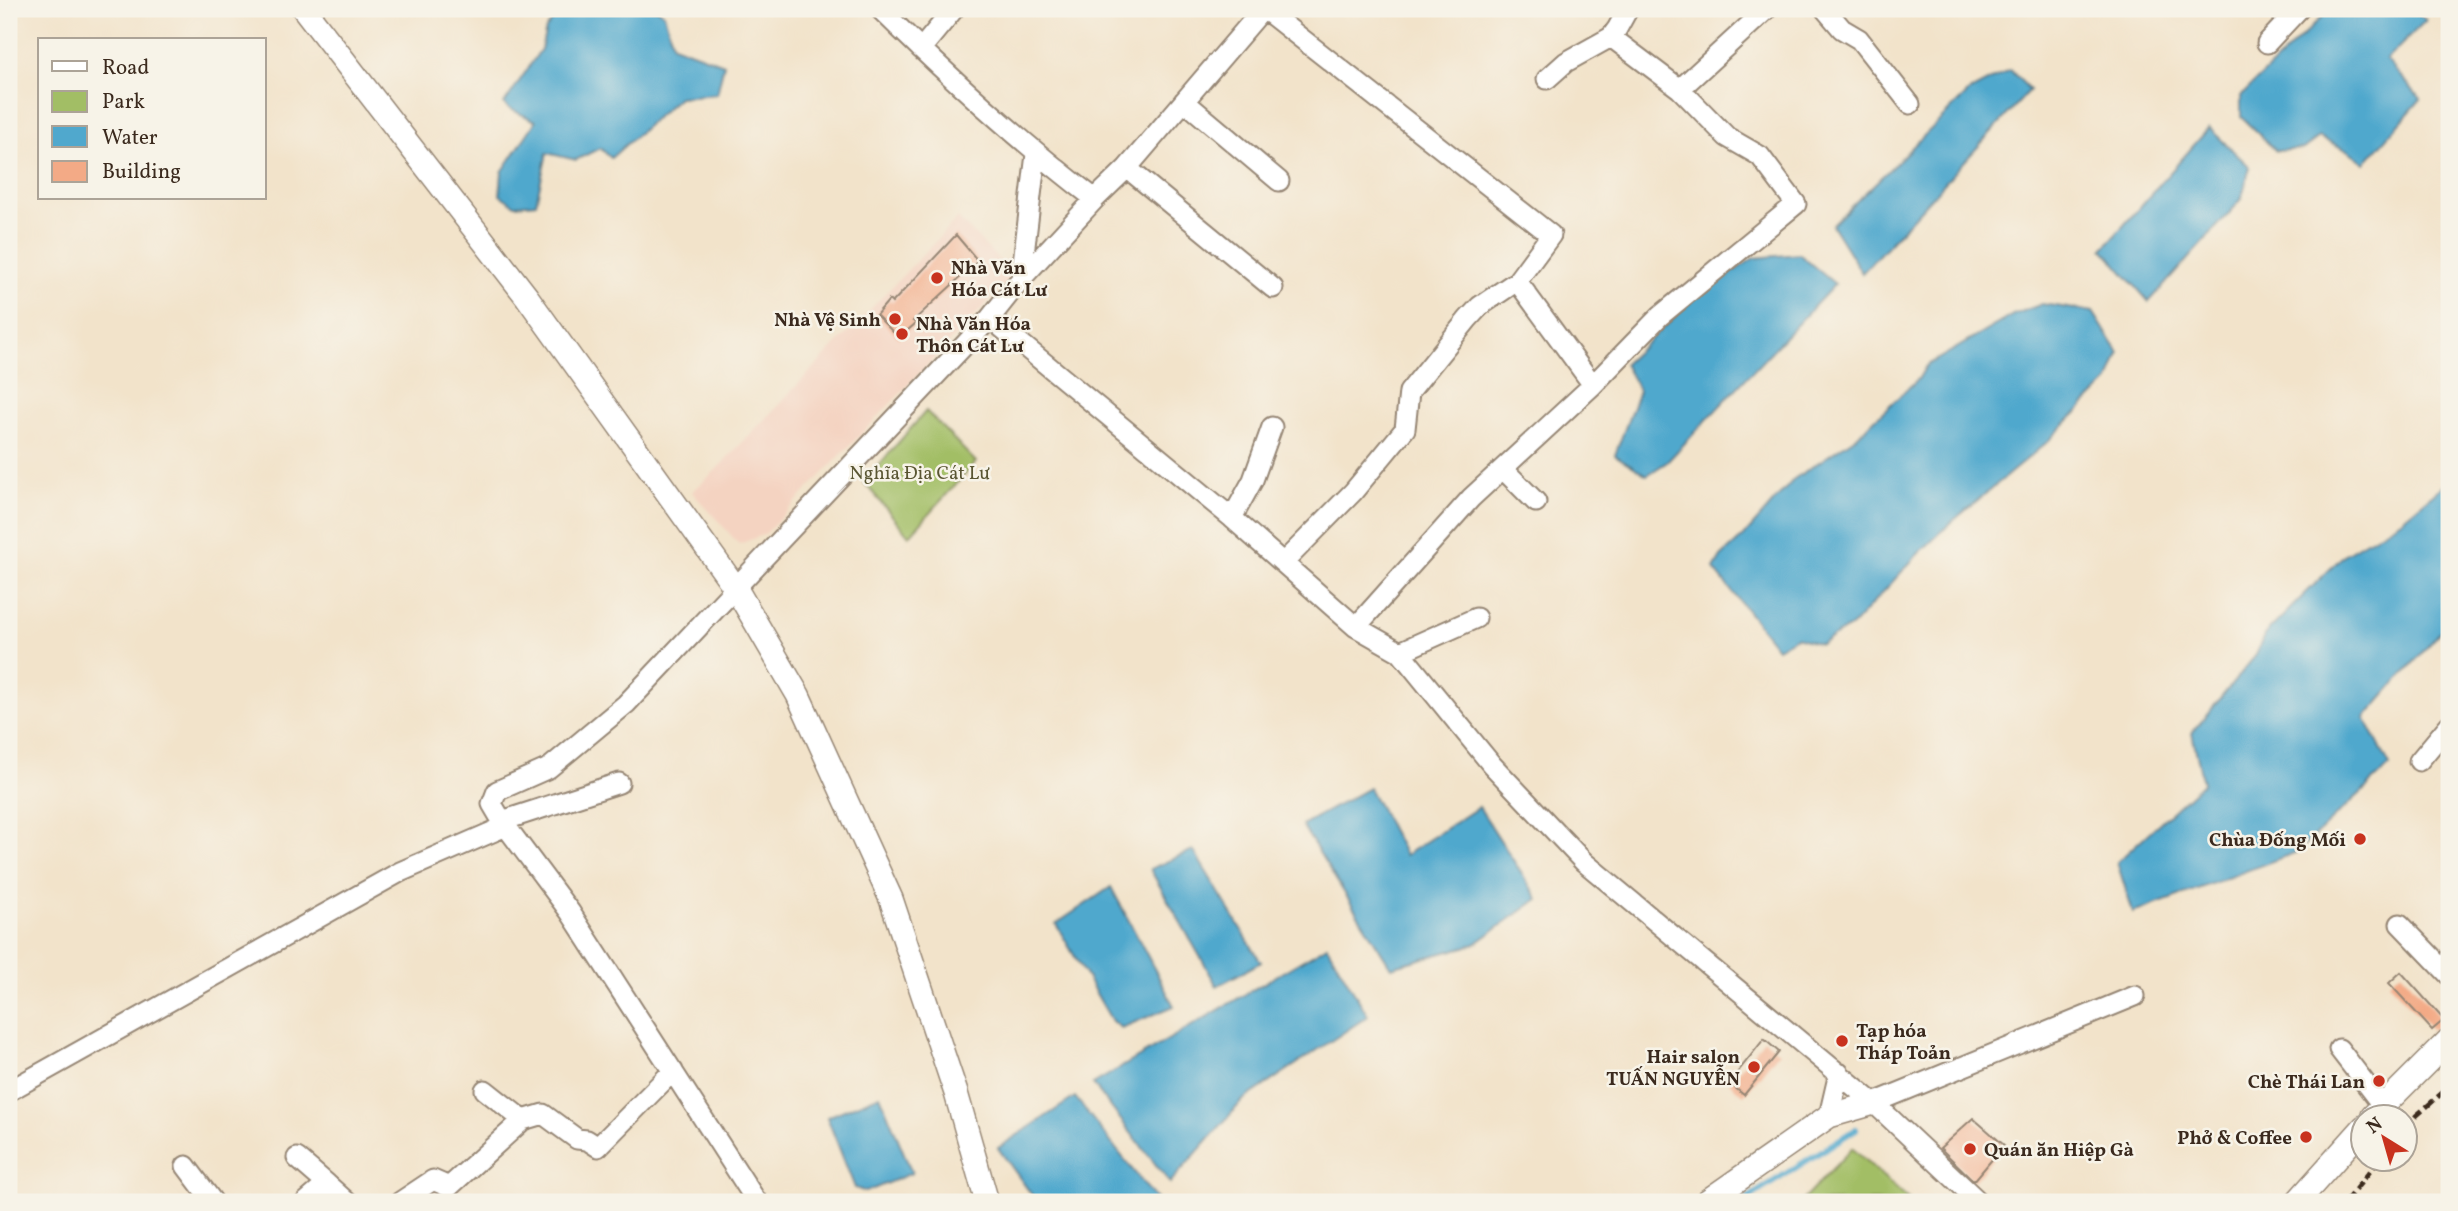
<svg xmlns="http://www.w3.org/2000/svg" width="2458" height="1211" viewBox="0 0 2458 1211" font-family="Vollkorn,serif">
<rect width="100%" height="100%" fill="#f7f3e8"/>
<filter id="ink" filterUnits="userSpaceOnUse"><feTurbulence type="fractalNoise" baseFrequency=".0143" numOctaves="2"/><feDisplacementMap in="SourceGraphic" scale="14" xChannelSelector="R" yChannelSelector="G"/><feConvolveMatrix kernelMatrix="1 2 1 2 8 2 1 2 1" color-interpolation-filters="sRGB"/></filter>
<filter id="wash" filterUnits="userSpaceOnUse"><feTurbulence type="fractalNoise" baseFrequency=".00686" numOctaves="4" result="noise"/><feDisplacementMap in="SourceGraphic" scale="28" xChannelSelector="R" yChannelSelector="G"/><feGaussianBlur stdDeviation="1.57" result="paint"/><feColorMatrix in="noise" values="0 0 0 0 0 0 0 0 0 0 0 0 0 0 0 0 0 1.4 0 .05"/><feComposite in="paint" operator="in"/></filter>
<g filter="url(#wash)">
<rect width="100%" height="100%" fill="#f2e3ca"/>
<!-- built -->
<path fill="#f4d3c1" d="M958 218 1014 275 765 534 739 544 692 492 714 472Z"/>
<!-- green -->
<path fill="#a2be65" stroke="#6e7442" stroke-width="2" d="M926 411 976 462 909 536 864 482Z
M1852 1148 1911 1202H1801Z"/>
<!-- water -->
<path fill="#50a8cd" stroke="#466976" stroke-width="2" d="M561 9H658L664 14 673 45 724 64 717 94 679 97 611 158 600 148 576 160 547 153 536 203 515 205 500 195 502 172 536 121 510 109 504 104 541 49 546 29Z
M2330 9H2412L2426 20 2386 60 2421 99 2365 163 2349 151 2319 137 2303 149 2276 151 2241 117V96Z
M2010 70 2030 90 1862 273 1832 225 1970 91Z
M2209 128 2250 167 2241 200 2149 302 2103 249Z
M1799 254 1835 284 1667 462 1647 475 1615 455 1639 391 1624 364 1699 294 1754 258Z
M2042 304 2093 312 2119 353 2109 381 2046 443 1954 520 1917 555 1852 626 1820 644 1796 637 1777 648 1714 569 1721 557 1744 536 1794 479 1856 437 1919 378 1926 366 2013 315Z
M2449 481V622L2365 718 2390 766 2297 852 2133 913 2117 862 2203 783 2192 733 2256 655 2264 635 2345 554 2401 520Z
M1369 788 1405 855 1479 807 1538 899 1475 944 1391 967 1302 825Z
M1193 850 1261 962 1217 986 1150 869Z
M1111 887 1174 1006 1121 1028 1112 1021 1056 924Z
M1327 946 1368 1016 1243 1100 1170 1183 1093 1084Z
M880 1095 912 1173 866 1192 855 1188 827 1117Z
M1075 1097 1158 1202H1037L998 1148Z"/>
<g fill="none" stroke-linecap="round" stroke-linejoin="round">
<!-- stream -->
<path stroke="#50a8cd" stroke-width="6" d="M1742 1202 1856 1129"/>
</g>
<g id="blocks">
<!-- building -->
<path fill="#f3aa86" d="M956 235 978 261 913 321 916 323 899 338 876 315 889 300 892 303Z
M2401 972 2444 1020 2432 1030 2389 983Z
M1764 1039 1779 1052 1744 1095 1729 1083Z
M1973 1118 2004 1145 1974 1181 1940 1148Z"/>
</g>
</g>
<g filter="url(#ink)">
<use href="#blocks" fill-opacity="0" stroke="#968674" stroke-width="2"/>
<g fill="none" stroke-linecap="round" stroke-linejoin="round">
<!-- minor casing -->
<g stroke="#968674" stroke-width="23">
<path id="minor" d="M880 9C948 76 1019 141 1095 199
M1264 9 1551 235 1517 281 1480 306 1468 319 1409 392 1405 429 1353 492 1284 562
M1825 9 1842 29 1859 39 1910 104
M2267 43 2299 9
M921 49 954 9
M1547 79 1566 62 1611 37 1617 29 1628 9
M1680 89 1767 9
M1184 101 1279 181
M1127 168 1273 288
M1021 279 1036 154
M1517 281 1593 385
M990 318 1232 518 1356 627 1400 652 1492 765 1584 862 1874 1103 1979 1202
M1503 469 1536 502
M1232 518 1253 480 1272 427
M1356 627 1471 498 1593 385 1660 316 1796 204 1760 156 1727 137 1680 89 1611 37
M1400 652 1476 618
M2419 761 2449 725
M619 783 502 821 492 804 497 791 549 768 626 704 990 318 1021 279 1095 199 1127 168 1263 9
M502 821 570 912 757 1202
M2400 924 2449 975
M2339 1049 2382 1105
M485 1090 523 1120
M9 1091 400 872 506 826
M1874 1103 2135 996
M1829 1116 1839 1073
M297 1158 327 1184
M186 1166 213 1202
M306 1202 327 1184 347 1202
M400 1202 433 1180 449 1187 523 1120 543 1114 577 1139 587 1140 598 1147 673 1071"/>
</g>
<!-- major casing -->
<g stroke="#968674" stroke-width="26">
<path id="major" d="M304 9 527 297 735 587 798 695 891 899 956 1093 987 1202
M2373 1116 2449 1040
M1706 1202 1829 1116 1874 1103
M2297 1202 2364 1127"/>
</g>
<!-- minor -->
<use href="#minor" stroke="#fff" stroke-width="19"/>
<!-- major -->
<use href="#major" stroke="#fff" stroke-width="23"/>
<!-- rail -->
<path stroke="#3b2a1e" stroke-width="5" stroke-dasharray="10 5" stroke-linecap="butt" d="M2406 1129 2416 1116 2449 1087
M2345 1202 2381 1158"/>
</g>
</g>
<!-- markers -->
<g fill="#c8321e" stroke="#f7f3e8" stroke-width="2.5">
<circle cx="937" cy="278" r="7"/>
<circle cx="895" cy="319" r="7"/>
<circle cx="902" cy="334" r="7"/>
<circle cx="2360" cy="839" r="7"/>
<circle cx="1842" cy="1041" r="7"/>
<circle cx="1754" cy="1067" r="7"/>
<circle cx="2379" cy="1081" r="7"/>
<circle cx="2306" cy="1137" r="7"/>
<circle cx="1970" cy="1149" r="7"/>
</g>
<g text-anchor="middle" stroke-width="5" stroke-linejoin="round" paint-order="stroke">
<!-- poi labels -->
<g font-size="19" font-weight="bold" fill="#3b2a1e" stroke="#f7f3e8" text-anchor="end">
<text x="951" y="274" text-anchor="start">Nhà Văn<tspan x="951" dy="22">Hóa Cát Lư</tspan></text>
<text x="881" y="326">Nhà Vệ Sinh</text>
<text x="916" y="330" text-anchor="start">Nhà Văn Hóa<tspan x="916" dy="22">Thôn Cát Lư</tspan></text>
<text x="2346" y="846">Chùa Đống Mối</text>
<text x="1856" y="1037" text-anchor="start">Tạp hóa<tspan x="1856" dy="22">Tháp Toản</tspan></text>
<text x="1740" y="1063">Hair salon<tspan x="1740" dy="22">TUẤN NGUYỄN</tspan></text>
<text x="2365" y="1088">Chè Thái Lan</text>
<text x="2292" y="1144">Phở &amp; Coffee</text>
<text x="1984" y="1156" text-anchor="start">Quán ăn Hiệp Gà</text>
</g>
<!-- park labels -->
<g font-size="19" fill="#5a5633" stroke="#f7f3e8">
<text x="920" y="479">Nghĩa Địa Cát Lư</text>
</g>
</g>
<!-- margin -->
<rect width="2458" height="1211" fill="none" stroke="#f7f3e8" stroke-width="35"/>
<!-- legend -->
<rect x="38" y="38" width="228" height="161" fill="#f7f3e8" stroke="#aca397" stroke-width="2"/>
<rect x="52" y="61" width="35" height="10" fill="#ffffff" stroke="#aca397" stroke-width="2"/>
<text x="102" y="74" font-size="21" fill="#3b2a1e">Road</text>
<rect x="52" y="91" width="35" height="21" fill="#a2be65" stroke="#aca397" stroke-width="2"/>
<text x="102" y="108" font-size="21" fill="#3b2a1e">Park</text>
<rect x="52" y="126" width="35" height="21" fill="#50a8cd" stroke="#aca397" stroke-width="2"/>
<text x="102" y="144" font-size="21" fill="#3b2a1e">Water</text>
<rect x="52" y="161" width="35" height="21" fill="#f3aa86" stroke="#aca397" stroke-width="2"/>
<text x="102" y="178" font-size="21" fill="#3b2a1e">Building</text>
<!-- north arrow -->
<g transform="translate(2384 1138) rotate(323)"><circle r="33" fill="#f7f3e8" stroke="#aca397" stroke-width="2"/>
<path d="M0-5L12 26L0 18L-12 26Z" fill="#c8321e"/>
<text y="-10" font-size="19" font-weight="bold" text-anchor="middle" fill="#3b2a1e">N</text>
</g>
</svg>
